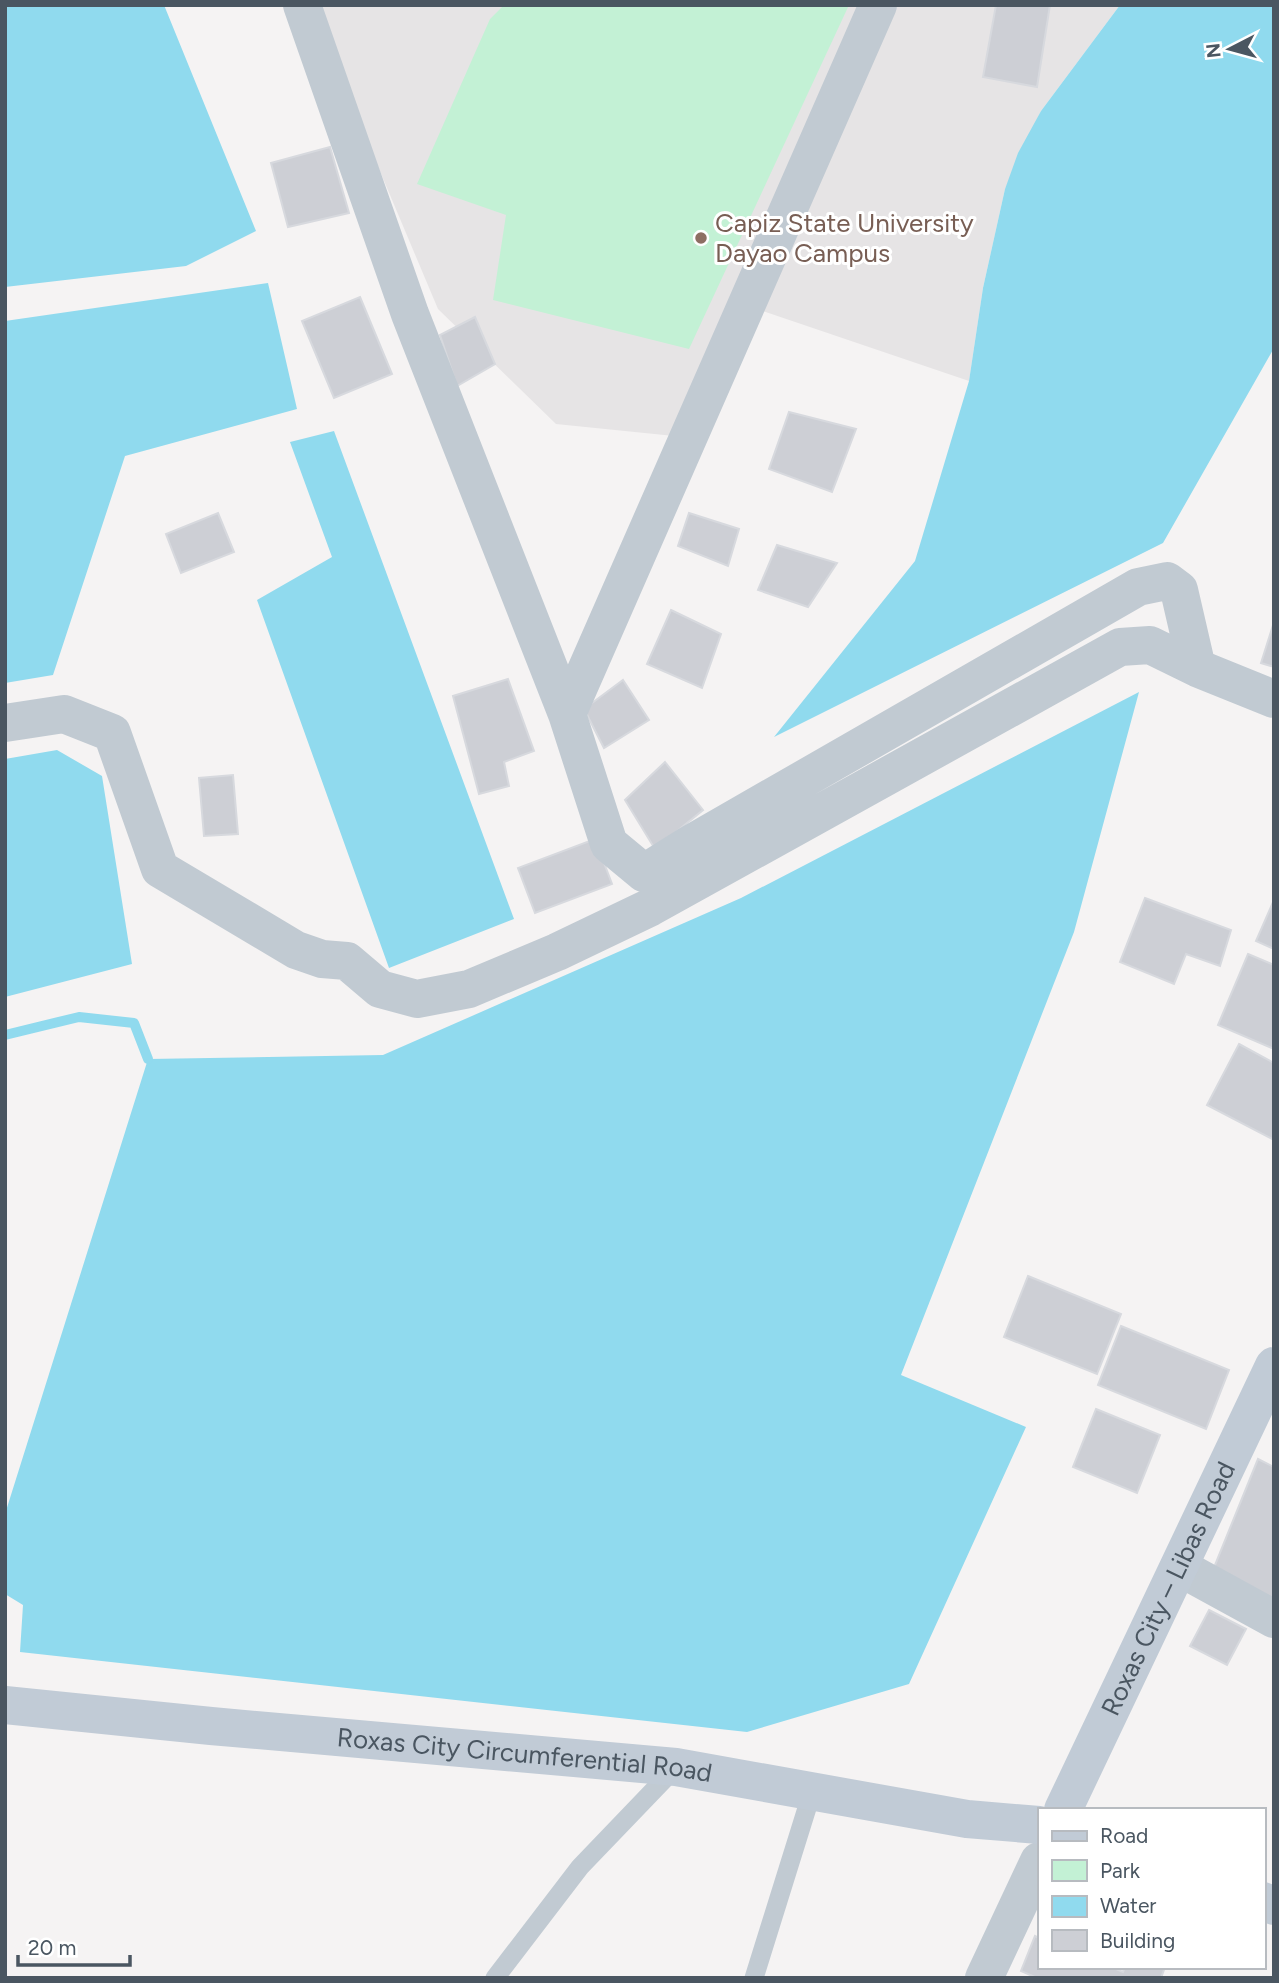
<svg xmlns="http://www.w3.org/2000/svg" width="1279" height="1983" viewBox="0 0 1279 1983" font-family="Figtree,sans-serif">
<rect width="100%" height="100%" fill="#f5f3f3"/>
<!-- education -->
<path fill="#e6e4e5" d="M310 5H1120L1041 111 1005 189 983 288 969 381 742 304 684 437 556 424 438 309Z"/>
<!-- green -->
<path fill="#c3f1d5" d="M504 5H849L689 349 493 300 506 215 417 184 490 19Z"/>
<!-- water -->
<path fill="#90daee" d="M5 5H164L256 231 186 266 5 287Z
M1120 5H1274V348L1163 543 774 737 915 561 969 381 983 288 1005 189 1018 153 1041 111Z
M268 283 297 409 125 456 53 675 5 683V321Z
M334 431 514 919 389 968 257 600 332 557 290 442Z
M1139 692 1074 932 901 1375 1026 1427 909 1684 747 1732 20 1652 23 1605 5 1594V1514L148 1059 383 1055 741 898Z
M57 750 102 776 132 964 5 997V759Z"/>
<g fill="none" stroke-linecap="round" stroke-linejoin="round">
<!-- stream -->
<path stroke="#90daee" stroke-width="10" d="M5 1035 79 1017 134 1023 148 1059"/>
</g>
<!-- building -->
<path fill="#cdcfd5" stroke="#d7d9de" stroke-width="2" d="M996 5H1050L1037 87 983 77Z
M330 147 349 213 288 227 271 163Z
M360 297 392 374 334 398 302 321Z
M475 317 495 364 457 386 440 335Z
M789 412 856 429 832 492 769 469Z
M218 513 234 552 181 573 166 534Z
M689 513 739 529 728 566 678 546Z
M777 545 837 563 808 607 758 590Z
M671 610 721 634 702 688 647 664Z
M1274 622V667L1261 663Z
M508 679 534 751 504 762 509 786 479 794 453 696Z
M623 680 649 720 604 748 584 709Z
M665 762 703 810 655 849 625 800Z
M233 775 238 834 204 836 199 778Z
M595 839 612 884 535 913 518 868Z
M1145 898 1231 930 1220 966 1186 954 1174 984 1120 962Z
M1274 900V949L1256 941Z
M1248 954 1274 965V1049L1218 1025Z
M1239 1044 1274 1063V1140L1207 1105Z
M1028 1276 1121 1314 1097 1374 1004 1337Z
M1121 1326 1229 1370 1206 1429 1098 1385Z
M1096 1409 1160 1435 1137 1493 1073 1467Z
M1258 1459 1274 1467V1599L1213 1570Z
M1209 1610 1246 1629 1227 1665 1190 1646Z
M1035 1936 1039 1938V1967H1111L1123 1972 1125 1967H1165L1161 1978H1037L1021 1971Z"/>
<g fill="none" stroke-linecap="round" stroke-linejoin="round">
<!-- service -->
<path stroke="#c1cad2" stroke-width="19" d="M495 1978 580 1867 676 1767
M754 1978 812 1792"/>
<!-- minor -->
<path stroke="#c1cad2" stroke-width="38" d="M302 5 410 314 567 714 609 844 644 873 687 846 1138 587 1167 581 1179 590 1197 668
M567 714 878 5
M5 723 64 714 112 733 160 869 296 950 322 959 347 961 380 989 417 999 469 989 557 952 651 907 1120 647 1150 645 1197 668 1274 699
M1179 1567 1274 1619"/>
<!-- tertiary -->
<path stroke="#c1cad2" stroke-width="38" d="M984 1978 1039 1861"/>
<!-- secondary -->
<g stroke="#c1cbd6" stroke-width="38">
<path id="s1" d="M5 1705 211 1726 676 1767 967 1819 1039 1825"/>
<path id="s2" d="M1063 1810 1274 1366"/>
<path d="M1263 1901 1274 1906"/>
</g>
</g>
<!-- markers -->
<circle fill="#8d6e63" stroke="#fff" stroke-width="2.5" cx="701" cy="238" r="7"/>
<g text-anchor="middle" stroke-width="6" stroke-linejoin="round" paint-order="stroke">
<!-- education labels -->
<g font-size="26" fill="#785e54" stroke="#fff" text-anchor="start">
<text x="715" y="232">Capiz State University<tspan x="715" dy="30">Dayao Campus</tspan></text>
</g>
<!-- street labels -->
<g font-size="26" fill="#4a5661" stroke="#fff">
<text dy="9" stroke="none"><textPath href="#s2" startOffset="245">Roxas City – Libas Road</textPath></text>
<text dy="9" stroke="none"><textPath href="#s1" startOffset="522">Roxas City Circumferential Road</textPath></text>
</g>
</g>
<!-- border -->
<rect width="1279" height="1983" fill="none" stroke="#4a5661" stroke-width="14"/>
<!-- legend -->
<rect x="1038" y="1808" width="228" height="161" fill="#ffffff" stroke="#b7bbc0" stroke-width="2"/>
<rect x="1052" y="1831" width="35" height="10" fill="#c1cbd6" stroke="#b7bbc0" stroke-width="2"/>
<text x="1100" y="1843" font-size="21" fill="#4a5661">Road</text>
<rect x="1052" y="1860" width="35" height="21" fill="#c3f1d5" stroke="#b7bbc0" stroke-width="2"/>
<text x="1100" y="1878" font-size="21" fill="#4a5661">Park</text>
<rect x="1052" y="1896" width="35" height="21" fill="#90daee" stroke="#b7bbc0" stroke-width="2"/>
<text x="1100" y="1913" font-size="21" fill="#4a5661">Water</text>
<rect x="1052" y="1930" width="35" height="21" fill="#cdcfd5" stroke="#b7bbc0" stroke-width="2"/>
<text x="1100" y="1948" font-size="21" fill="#4a5661">Building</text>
<!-- north arrow -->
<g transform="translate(1230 49) rotate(264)" stroke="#ffffff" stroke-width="5" paint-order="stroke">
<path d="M0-5L12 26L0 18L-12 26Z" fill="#4a5661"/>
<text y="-10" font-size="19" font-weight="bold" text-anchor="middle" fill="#4a5661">N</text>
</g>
<!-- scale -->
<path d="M18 1955v10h112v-10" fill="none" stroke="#4a5661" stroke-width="3.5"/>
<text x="28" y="1955" font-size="21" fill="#4a5661" stroke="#ffffff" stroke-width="5" paint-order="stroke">20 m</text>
</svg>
